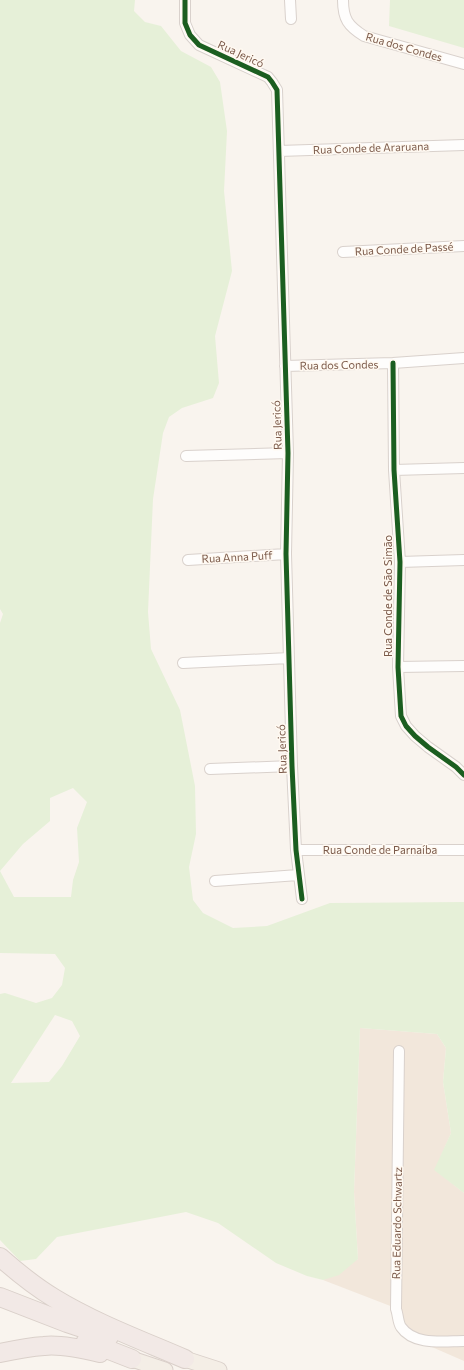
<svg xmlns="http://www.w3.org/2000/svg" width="464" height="1370" viewBox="0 0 464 1370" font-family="Commissioner,sans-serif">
<rect width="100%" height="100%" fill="#f9f4ee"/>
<!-- residential -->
<path fill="#f2e7db" d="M360 1028 437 1034 446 1048 443 1082 451 1133 435 1170 464 1193V1361L402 1334 393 1307 323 1280 358 1259 354 1192Z"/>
<!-- green -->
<path fill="#e6f0d8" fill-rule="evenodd" d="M0 0H135L134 11 145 22 161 26 181 51 211 67 220 82 227 131 224 191 232 271 215 336 219 383 213 398 182 408 169 417 163 433 153 499 148 612 151 649 180 710 195 786 196 834 189 867 193 900 203 913 233 928 267 926 330 903 464 902V1193L434 1170 451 1133 443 1082 446 1048 437 1034 360 1028 354 1192 358 1259 339 1275 323 1280 307 1276 276 1263 218 1223 186 1212 57 1237 36 1259 20 1261 0 1240V994L5 993 36 1003 52 998 62 985 65 968 55 954 0 953V871L14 897H71L73 880 79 862 77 828 87 802 73 788 50 798V821L23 844 0 871V623L3 614 0 609ZM55 1015 72 1021 80 1036 62 1066 49 1082 11 1083Z
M390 0H464V48L389 26Z"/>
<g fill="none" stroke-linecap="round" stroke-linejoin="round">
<!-- street casing -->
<g stroke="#d9d1cc" stroke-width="12">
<path id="street" d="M185 0V23L190 35 199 45 268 77 272 82 277 90 288 453 286 554 292 766 296 850 302 899
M290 0 291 19
M343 0C343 19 348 26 364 36L464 64
M279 151 464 145
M343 252 464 246
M393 363 394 470 400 562 398 667 401 716 406 726 415 736 428 747 456 767 464 775
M285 366 393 363 464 358
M186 456 288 453
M394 470 464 468
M188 560 286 554
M400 562 464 560
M183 663 289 658
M398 667 464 666
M210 769 292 766
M296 850H464
M215 881 298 875
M399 1051 396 1309C398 1314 398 1323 401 1327 414 1346 444 1341 464 1341"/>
</g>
<!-- primary casing -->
<g stroke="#dad0ca" stroke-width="17">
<path id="primary" d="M132 1359 165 1370
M185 1359 219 1370"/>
</g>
<!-- highway casing -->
<g stroke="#dad0ca" stroke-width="20">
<path id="highway" d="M0 1257C17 1272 34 1286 54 1298 95 1323 141 1340 185 1359
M0 1297 67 1323 109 1337
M86 1341 132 1359
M0 1353C14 1350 29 1347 44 1346 60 1344 83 1349 100 1353"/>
</g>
<!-- street -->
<use href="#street" stroke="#fefdfc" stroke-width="10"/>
<!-- primary -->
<use href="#primary" stroke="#f4eee6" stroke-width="15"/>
<!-- highway -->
<use href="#highway" stroke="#f2e9e6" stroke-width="18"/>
<!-- cycleway casing -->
<g stroke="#fff9f1" stroke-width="8">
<path id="cycleway" d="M185 0V23L190 35 199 45 268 77 272 82 277 90 288 453 286 554 292 766 296 850 302 899
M393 363 394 470 400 562 398 667 401 716 406 726 415 736 428 747 456 767 464 775"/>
</g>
<!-- cycleway -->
<use href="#cycleway" stroke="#1b5e20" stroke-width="5"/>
</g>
<g text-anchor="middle" stroke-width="3" stroke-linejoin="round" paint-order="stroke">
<!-- street labels -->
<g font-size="11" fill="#7b5a4a" stroke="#fff9f1">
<text transform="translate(404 47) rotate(16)" y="4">Rua dos Condes</text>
<text transform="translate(241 54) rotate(25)" y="4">Rua Jericó</text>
<text transform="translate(371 148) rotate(-2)" y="4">Rua Conde de Araruana</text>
<text transform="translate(404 249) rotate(-3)" y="4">Rua Conde de Passé</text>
<text transform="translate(339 365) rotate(-1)" y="4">Rua dos Condes</text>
<text transform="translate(277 425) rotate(-92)" y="4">Rua Jericó</text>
<text transform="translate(237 557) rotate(-3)" y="4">Rua Anna Puff</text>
<text transform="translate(388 596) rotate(-90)" y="4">Rua Conde de São Simão</text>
<text transform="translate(282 749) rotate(-92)" y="4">Rua Jericó</text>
<text x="380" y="854">Rua Conde de Parnaíba</text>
<text transform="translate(397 1223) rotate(-89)" y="4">Rua Eduardo Schwartz</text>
</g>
</g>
</svg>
